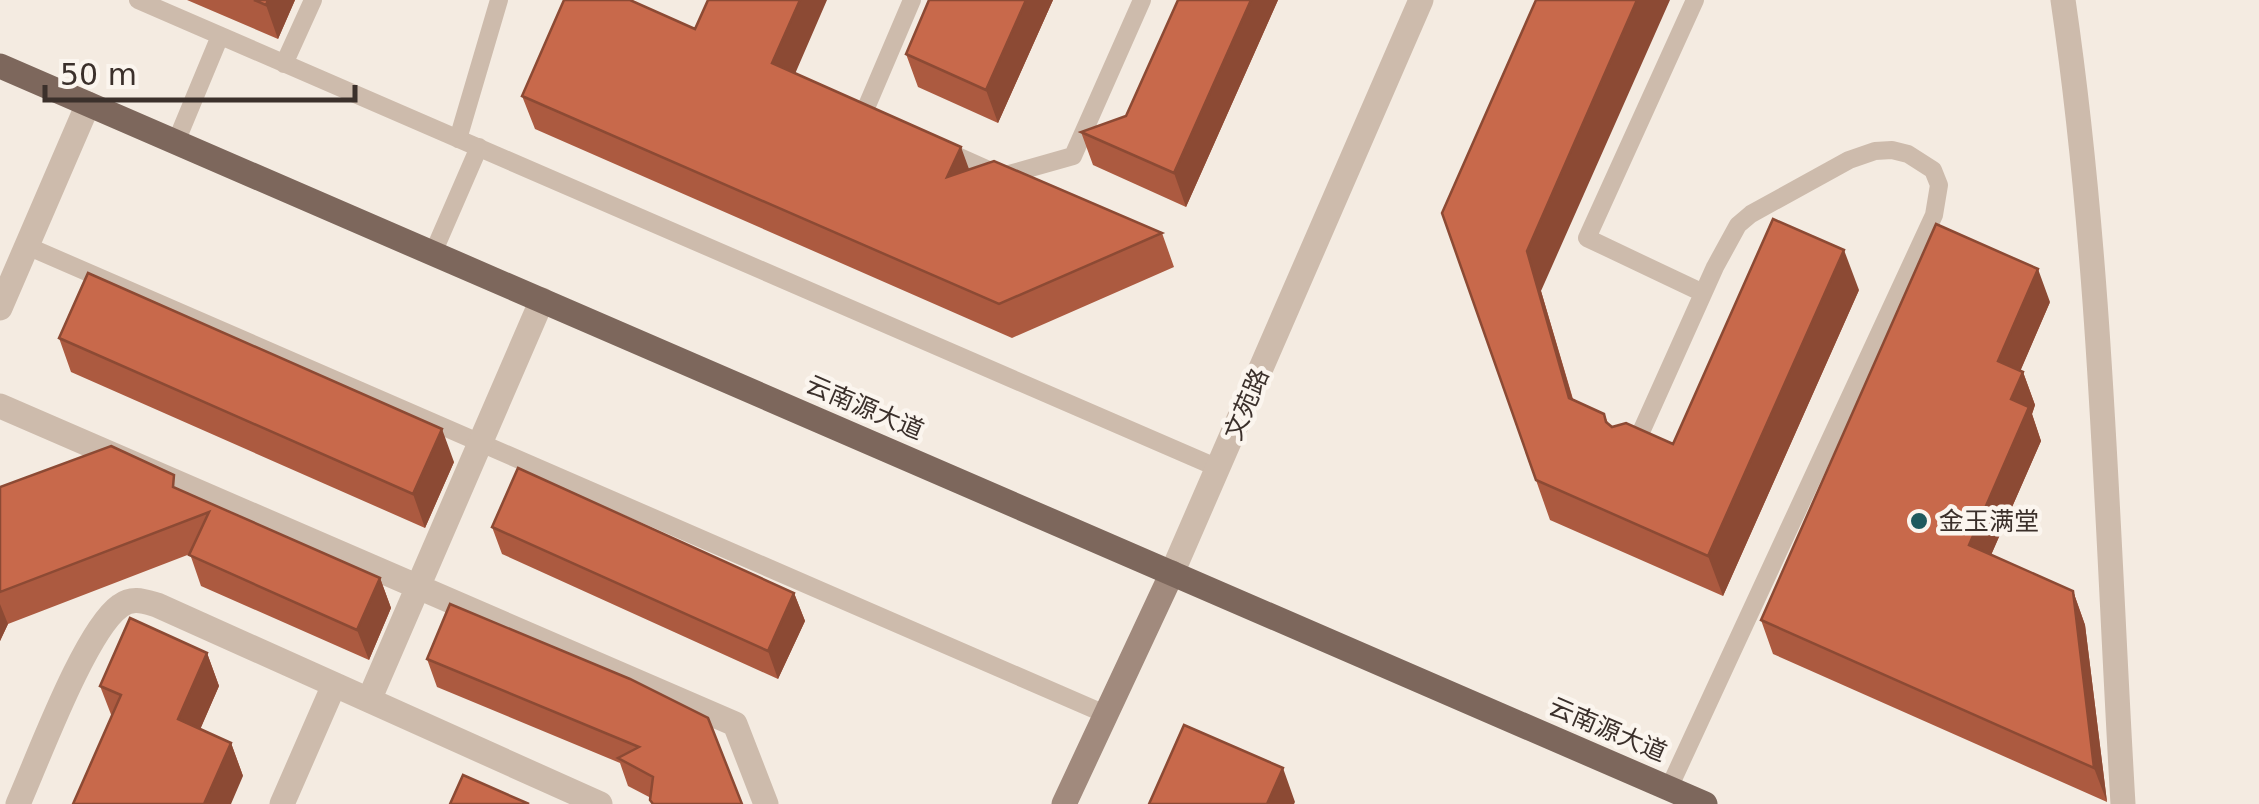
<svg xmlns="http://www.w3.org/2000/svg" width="2259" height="804" viewBox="0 0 2259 804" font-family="'DejaVu Sans','Noto Sans SC',sans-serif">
<rect width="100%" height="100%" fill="#f4ebe1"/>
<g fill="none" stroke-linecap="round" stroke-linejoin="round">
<!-- service -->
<path stroke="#cdbbac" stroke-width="18" d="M138 0 1218 468
M1695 0 1587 238 1703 293
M284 64 313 0
M871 119 863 115 912 0
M458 139 499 0
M176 142 220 36
M946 151 1002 176 1073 156 1142 0
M27 246 1105 714
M433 253 479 147
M1632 452 1715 267 1738 225 1751 214 1849 160 1875 151 1892 150 1908 154 1933 170 1939 185 1934 215 1669 788"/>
<!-- minor -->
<path stroke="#cdbbac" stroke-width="25" d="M2063 0C2102 266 2107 536 2123 804
M0 308 88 104
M0 406 735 724 766 804
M369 700 542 300
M18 804C38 759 85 631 120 606 132 597 143 601 157 605L600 804
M282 804 334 685"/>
<!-- tertiary -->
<path stroke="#cdbbac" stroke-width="25" d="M1172 573 1421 0"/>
<!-- secondary -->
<path stroke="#a18a7d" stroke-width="25" d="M1064 804 1172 573"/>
<!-- primary -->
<path stroke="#7d675c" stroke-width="25" d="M0 66 1705 804"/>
</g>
<!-- wall -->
<path fill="#ac5a40" d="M187 0H295L278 39Z
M929 0H1053L998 123 918 87 906 54Z
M1178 0H1278L1186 207 1093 165 1081 132 1126 116Z
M795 73 969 170 1162 233 1174 267 1012 338 535 129 522 96Z
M1442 213 1541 291 1573 399 1604 414 1608 423 1612 427 1673 444 1859 290 1723 596 1550 520Z
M2050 302 2020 371 2023 372 2035 405 2032 414 2041 441 1991 555 2073 591 2085 625 2107 802 1773 654 1761 620Z
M59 338 454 462 425 528 71 372Z
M0 487 180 490 380 578 391 608 369 660 201 586 190 554 8 624 0 641Z
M492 527 794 593 805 621 778 679 502 554Z
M450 604 742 804H652L651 798 628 786 620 763 437 687 427 659Z
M207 653 219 686 200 729 231 743 243 776 112 717 100 686Z"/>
<!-- shaded-wall -->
<path fill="#8c4a34" d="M268 0H295L278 39 266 5Z
M800 0H827L785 97 772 63Z
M1026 0H1053L998 123 986 90Z
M1251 0H1278L1186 207 1174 173Z
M1637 0H1670L1541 291 1584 438 1569 398 1527 251Z
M961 147 973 180 947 177Z
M1844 250 1859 290 1723 596 1708 556Z
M2038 269 2050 302 2010 395 1998 361Z
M2023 372 2035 405 2032 414 2041 441 1981 578 1969 545 2011 399Z
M442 429 454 462 425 528 413 494Z
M380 578 391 608 369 660 357 630Z
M2073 591 2085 625 2107 802 2094 768Z
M794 593 805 621 778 679 768 651Z
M0 604 8 624 0 641Z
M207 653 219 686 190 753 178 719Z
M231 743 243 776 231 804H204Z
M1283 768 1295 802 1294 804H1267Z"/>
<!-- building -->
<path fill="#c8694b" stroke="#8c4a34" stroke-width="2.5" d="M254 0H268L266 5Z
M564 0H630L695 29 708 0H800L772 63 961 147 947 177 994 161 1162 233 999 304 522 96Z
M929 0H1026L986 90 906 54Z
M1178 0H1251L1174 173 1081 132 1126 116Z
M1536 0H1637L1527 251 1569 398 1604 414 1606 422 1612 427 1626 423 1673 444 1773 219 1844 250 1708 556 1536 480 1442 213Z
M1936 224 2038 269 1998 361 2023 372 2011 399 2029 407 1969 545 2073 591 2094 768 1761 620Z
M88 273 442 429 413 494 59 338Z
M111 446 174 475 173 487 380 578 357 630 189 555 209 512 0 592V487Z
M518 468 794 593 768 651 492 527Z
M450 604 630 679 708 718 742 804H653L650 800 653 777 618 758 639 747 427 659Z
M130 618 207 653 178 719 231 743 204 804H73L121 695 100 686Z
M1184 725 1283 768 1267 804H1149Z
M463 775 529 804H450Z"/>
<!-- markers -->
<circle fill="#1f5a5e" stroke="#fbf5ee" stroke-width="4" cx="1919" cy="521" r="10"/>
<g text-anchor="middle" stroke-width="9" stroke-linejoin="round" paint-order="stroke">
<!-- street labels -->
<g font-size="25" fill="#3b302b" stroke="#fbf5ee">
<text transform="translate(1246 404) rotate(-67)" y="9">文苑路</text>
<text transform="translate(865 407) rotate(23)" y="9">云南源大道</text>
<text transform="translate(1608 729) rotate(23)" y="9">云南源大道</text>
</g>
<!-- poi labels -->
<g font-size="25" fill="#3b302b" stroke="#fbf5ee" text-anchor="start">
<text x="1939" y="530">金玉满堂</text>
</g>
</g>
<!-- scale -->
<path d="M45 85v15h310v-15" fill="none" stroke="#3b302b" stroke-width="5"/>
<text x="60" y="85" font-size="30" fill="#3b302b" stroke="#fbf5ee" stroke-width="8" paint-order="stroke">50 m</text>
</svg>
